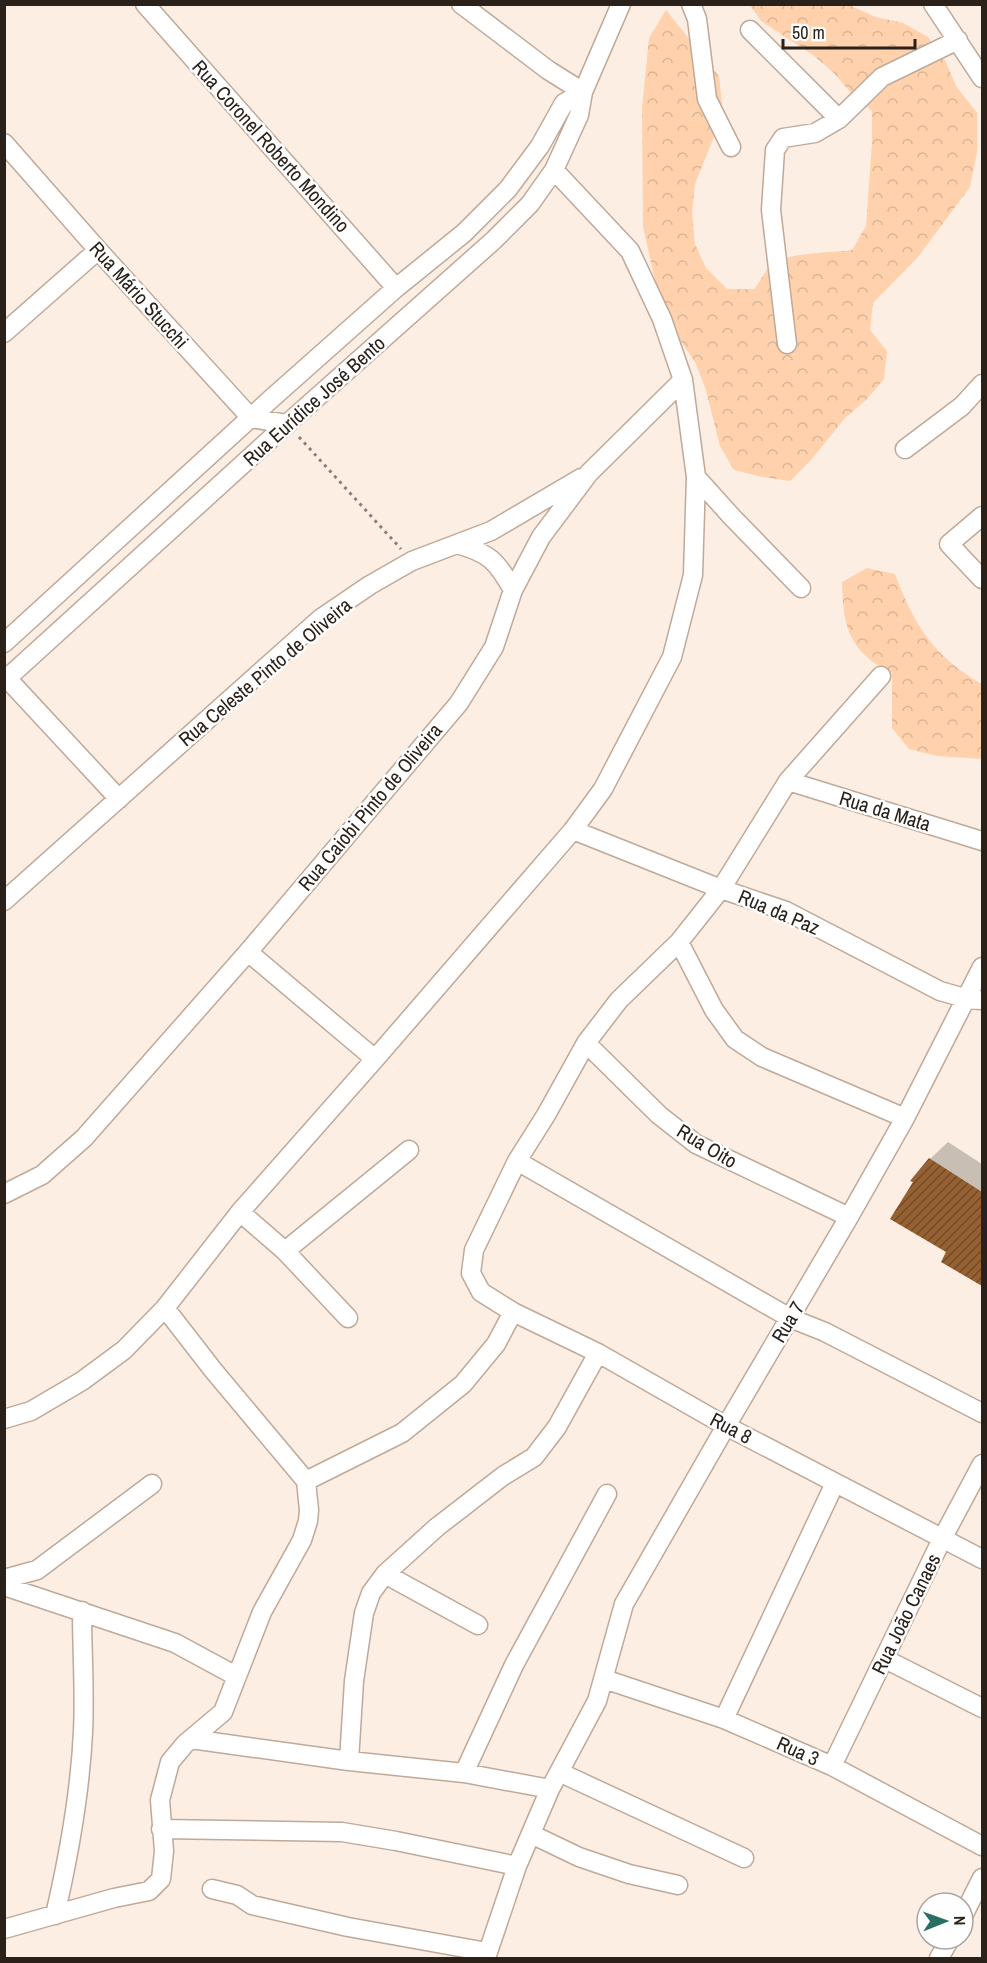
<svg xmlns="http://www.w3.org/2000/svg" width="987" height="1963" viewBox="0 0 987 1963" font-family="'Archivo Narrow',sans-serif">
<defs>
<pattern id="forest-crowns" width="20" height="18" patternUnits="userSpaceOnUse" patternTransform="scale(1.5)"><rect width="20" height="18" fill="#ffd2ad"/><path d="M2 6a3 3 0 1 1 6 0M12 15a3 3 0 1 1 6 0" fill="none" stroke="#dbb494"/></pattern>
<pattern id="building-hatch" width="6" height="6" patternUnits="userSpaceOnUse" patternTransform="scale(1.5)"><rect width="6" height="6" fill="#956132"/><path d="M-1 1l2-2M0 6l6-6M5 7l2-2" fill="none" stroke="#734b28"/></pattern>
</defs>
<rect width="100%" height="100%" fill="#fceee2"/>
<!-- forest -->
<path fill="url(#forest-crowns)" d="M750 5H849L876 17 903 23 928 37 946 62 956 86 977 113V152L970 187 918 257 873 303 870 330 887 351 884 379 866 400 845 418 811 460 790 481 762 477 734 470 720 446 706 390 695 362 667 321 657 289 643 227 642 108 649 38 666 10 719 76 722 104 716 132 695 184 692 212 695 244 706 268 727 289H754C760 282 765 271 771 265 787 252 831 253 852 250L866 226 872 142V111L851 93 834 73 813 55 761 21Z
M867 568 895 574C914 625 934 657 982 684V759L937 756 909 749 892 728V672C884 668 873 664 867 657 844 637 843 610 842 582Z"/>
<!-- shadow -->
<path fill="#0003" d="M948 1142 982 1164V1284L943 1261 948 1252 930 1159Z"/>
<!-- building -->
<path fill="url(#building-hatch)" d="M929 1158 982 1192V1286L941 1262 946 1252 890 1219 913 1182 910 1181Z"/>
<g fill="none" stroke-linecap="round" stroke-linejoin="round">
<!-- minor casing -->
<g stroke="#bfa998" stroke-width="21">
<path id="minor" d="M145 4 396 288
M461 4 548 70 583 92
M691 4 697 19 707 99 731 147
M933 4 982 78
M750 30 839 119
M4 143 98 250 251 418 287 424
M4 333 98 250
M787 344 771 210 775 150 783 138 815 133 839 119 882 77 958 40
M905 449 962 406 982 384
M696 477 732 517 801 588
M982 516 949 544 982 579
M457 544C489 553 497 561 513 590
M4 643 271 399 396 288 464 233 508 189 540 146 564 103 583 92
M4 675 119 799
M881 676 788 781 721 889 679 942 619 1000 586 1043 546 1115 517 1161 474 1250 471 1273 481 1292 513 1312 598 1353 726 1426 982 1559
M4 681 287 424 494 240 530 204 554 170 579 115 583 92 621 4
M788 781 982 841
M573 830 721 889 786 911 940 991 968 999 982 1000
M4 901 320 619 370 585 412 561 491 531 581 478
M679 942 714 1010 735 1039 762 1057 905 1118
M248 952 375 1059
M586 1043 659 1115 696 1144 849 1217
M517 1161 790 1318 825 1332 982 1413
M4 1194 42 1175 84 1138 248 952 459 703 494 647 513 590 541 537 589 473 683 380
M240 1212 285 1251 348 1318
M285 1251 409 1150
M4 1419 31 1411 82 1381 124 1350 165 1308 240 1212 375 1059 573 830 603 789 672 657 693 575 696 477 683 380 662 319 630 251 554 170
M306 1481 402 1433 463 1384 496 1344 513 1312
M385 1574 478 1625
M4 1579 37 1570 152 1484
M4 1586 175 1643 236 1676
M885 1659 982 1708
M604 1679 724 1719 832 1766 982 1846
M724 1719 835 1483
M191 1739 349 1761 464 1773 550 1789
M349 1761 354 1681 364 1613 371 1593 385 1574 437 1527 503 1476 534 1457 557 1427 598 1353
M832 1766 942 1539 982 1464
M559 1772 744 1858
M464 1773 514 1665 607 1494
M161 1829 342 1832 396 1841 517 1866
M531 1834 579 1857 629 1874 678 1885
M212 1889 237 1895 252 1905 348 1927 487 1952
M55 1915C69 1855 80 1794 83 1732 85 1692 82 1651 82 1611
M963 1916 982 1878
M4 1929 114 1898 149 1891 161 1879 164 1851 160 1800 170 1762 185 1744 223 1712 262 1612 302 1540 308 1521 309 1510 306 1481 213 1370 165 1308
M486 1958 517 1866 550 1789 597 1701 624 1604 726 1426 849 1217 905 1118 982 967
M939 1958 950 1939"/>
</g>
<!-- path -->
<path stroke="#8a7f76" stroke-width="3" stroke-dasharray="3 4.5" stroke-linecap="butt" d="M299 437 401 549"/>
<!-- minor -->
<use href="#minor" stroke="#fff" stroke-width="18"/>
</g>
<g text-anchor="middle" stroke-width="5" stroke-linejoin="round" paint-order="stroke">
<!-- street labels -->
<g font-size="20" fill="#29211a" stroke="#fefefe">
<text transform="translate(271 146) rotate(48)" y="7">Rua Coronel Roberto Mondino</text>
<text transform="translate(139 295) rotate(48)" y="7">Rua Mário Stucchi</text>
<text transform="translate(314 401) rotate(-42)" y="7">Rua Eurídice José Bento</text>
<text transform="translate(265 672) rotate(-40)" y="7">Rua Celeste Pinto de Oliveira</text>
<text transform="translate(370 807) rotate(-50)" y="7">Rua Caiobi Pinto de Oliveira</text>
<text transform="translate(885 811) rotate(17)" y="7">Rua da Mata</text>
<text transform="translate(779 912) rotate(23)" y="7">Rua da Paz</text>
<text transform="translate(707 1146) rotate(31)" y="7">Rua Oito</text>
<text transform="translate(788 1322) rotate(-59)" y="7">Rua 7</text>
<text transform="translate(731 1428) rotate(28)" y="7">Rua 8</text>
<text transform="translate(906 1614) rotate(-64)" y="7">Rua João Canaes</text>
<text transform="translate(798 1751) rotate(24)" y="7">Rua 3</text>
</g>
</g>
<!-- border -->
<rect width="987" height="1963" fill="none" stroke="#29211a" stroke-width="12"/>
<!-- north arrow -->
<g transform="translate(945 1921) rotate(89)"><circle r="28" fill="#fefefe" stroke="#a9a6a3" stroke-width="1.5"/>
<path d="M0-4.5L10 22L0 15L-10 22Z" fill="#296f64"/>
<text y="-9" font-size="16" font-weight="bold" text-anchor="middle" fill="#29211a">N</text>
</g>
<!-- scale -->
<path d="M783 39v9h132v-9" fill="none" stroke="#29211a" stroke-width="3"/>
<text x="792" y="39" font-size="18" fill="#29211a" stroke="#fefefe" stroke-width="4.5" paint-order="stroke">50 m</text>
</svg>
